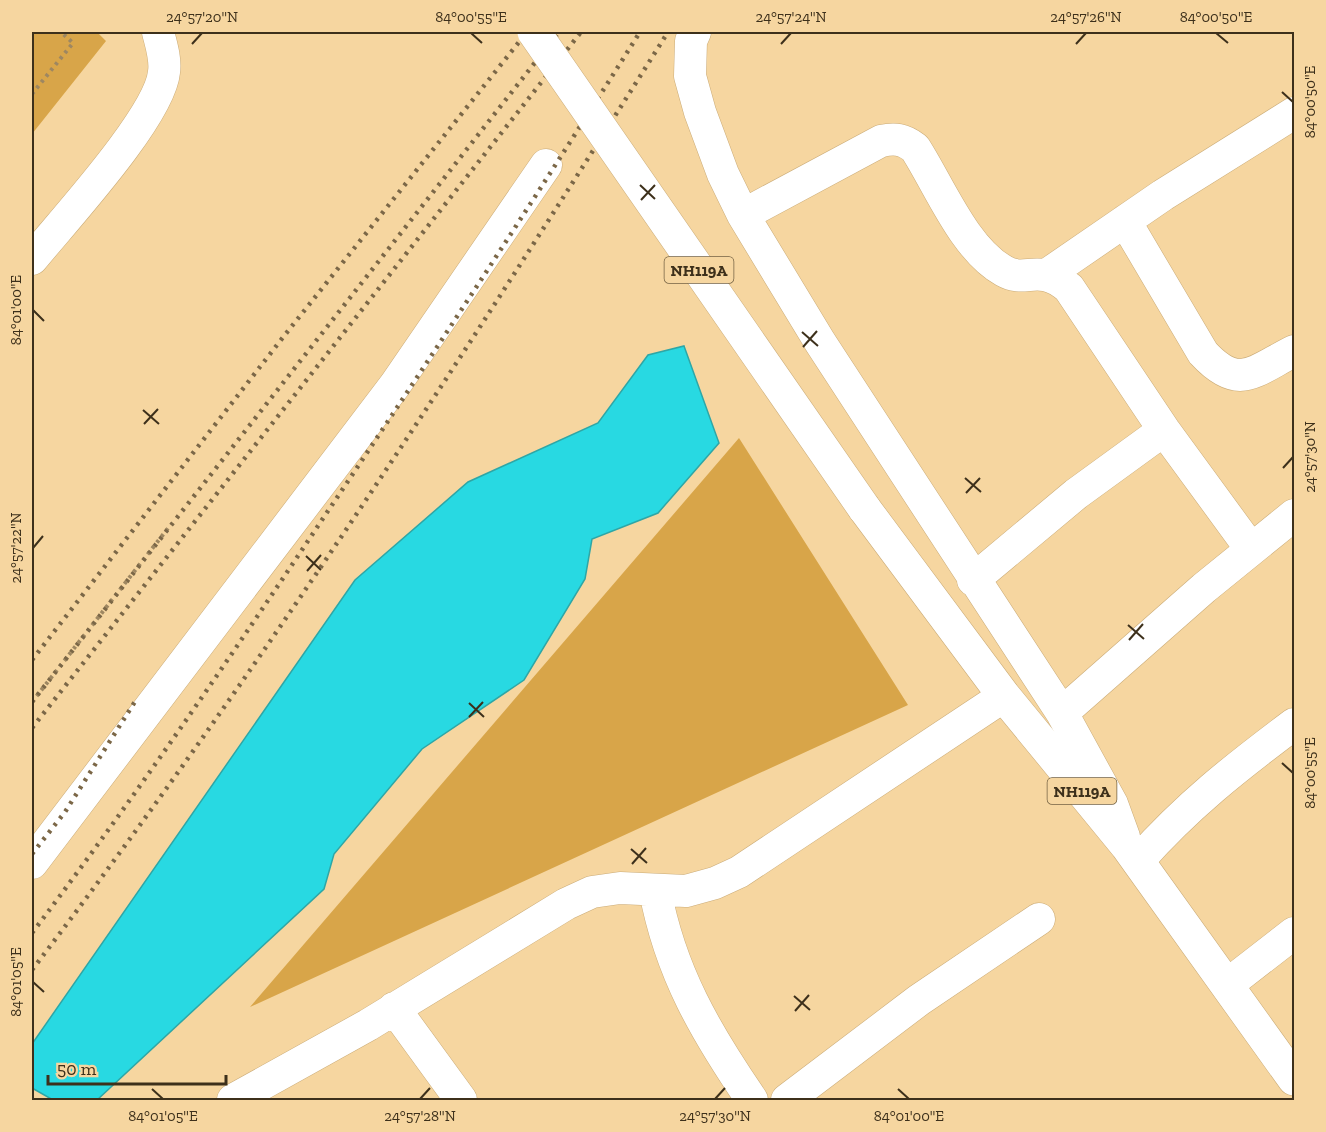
<svg xmlns="http://www.w3.org/2000/svg" width="1326" height="1132" viewBox="0 0 1326 1132" font-family="'Zilla Slab',serif">
<rect width="100%" height="100%" fill="#f6d6a0"/>
<!-- green -->
<path fill="#d8a549" d="M32 32H97L106 41 32 134Z
M739 438 908 705 250 1007Z"/>
<!-- water -->
<path fill="#28d9e2" stroke="#2ea6a6" stroke-width="1.5" d="M684 346 719 443 658 513 592 539 585 579 524 680 422 749 334 854 324 889 97 1100H53L32 1088V1044L355 580 468 482 598 423 648 355Z"/>
<g fill="none" stroke-linecap="round" stroke-linejoin="round">
<!-- minor casing -->
<g stroke="#cbac78" stroke-width="33">
<path id="minor" d="M695 32 691 41 690 76 700 112 723 174 743 215 820 342 1062 713 1112 804 1124 837
M743 215 881 141C895 138 903 139 915 148 939 185 964 249 1004 271 1027 284 1038 262 1069 288L1164 430 1251 549
M1125 221 1203 353C1239 392 1254 371 1294 351
M32 259C63 221 160 116 164 72 166 59 161 44 158 32
M1048 274 1163 195 1294 113
M973 580 1076 494 1164 430
M1062 713 1204 588 1294 515
M1138 861C1188 805 1234 769 1294 724
M32 863 395 385 546 165
M655 890C670 972 706 1033 752 1100
M1227 985 1294 933
M394 1008 461 1100
M233 1100 368 1025 566 904 592 892 620 888 686 891 715 883 739 872 1004 696
M787 1100 919 1000 1039 919"/>
</g>
<!-- highway casing -->
<g stroke="#cbac78" stroke-width="34">
<path id="highway" d="M864 508 1004 696 1127 846 1294 1079"/>
</g>
<!-- path -->
<path stroke="#9e8761" stroke-width="4" stroke-dasharray="3 4.5" stroke-linecap="butt" d="M32 94 73 43 61 32
M32 702 169 527"/>
<!-- minor -->
<use href="#minor" stroke="#fff" stroke-width="32"/>
<!-- highway -->
<use href="#highway" stroke="#fff" stroke-width="33"/>
<!-- rail -->
<path stroke="#7b6747" stroke-width="4.5" stroke-dasharray="3 6" stroke-linecap="butt" d="M32 660 284 336 527 32
M32 702 559 32
M32 728 581 32
M32 854 65 812 136 700
M32 933C139 792 238 646 336 499 440 344 541 189 640 32
M32 970C261 670 467 351 668 32"/>
<!-- highway-bridge casing -->
<g stroke="#cbac78" stroke-width="34" stroke-linecap="butt">
<path id="highway-bridge" d="M534 32 864 508"/>
</g>
<!-- highway-bridge -->
<use href="#highway-bridge" stroke="#fff" stroke-width="33"/>
</g>
<!-- ticks -->
<path fill="none" stroke="#3d301b" stroke-width="2" d="M471 33 482 43M1216 33 1228 43M192 44 202 33M781 44 791 33M1076 44 1086 33M1282 92 1293 102M640 185 655 199M641 200 655 185M33 310 44 321M802 332 818 346M803 347 817 331M143 410 159 424M144 424 158 409M1283 468 1293 457M965 478 981 492M966 493 980 478M33 548 43 536M306 556 321 570M307 571 321 555M1128 625 1144 639M1129 640 1143 624M469 703 484 717M469 717 483 702M1282 763 1293 773M631 849 647 863M632 864 646 848M33 982 44 992M794 996 810 1010M795 1011 809 995M152 1089 163 1099M898 1089 909 1099M420 1099 430 1088M715 1099 725 1088"/>
<g text-anchor="middle" stroke-width="4.5" stroke-linejoin="round" paint-order="stroke">
<!-- shield labels -->
<g fill="#f6d6a0" stroke="#746243" stroke-width="1.5">
<rect x="664.5" y="257" width="69" height="26" rx="4.5"/>
<rect x="1047.5" y="778" width="69" height="26" rx="4.5"/>
</g>
<g font-size="16" font-weight="bold" fill="#3d301b">
<text x="699" y="276">NH119A</text>
<text x="1082" y="797">NH119A</text>
</g>
</g>
<!-- border -->
<rect width="1326" height="1132" fill="none" stroke="#f6d6a0" stroke-width="66"/>
<!-- scale -->
<path d="M48 1075v9h178v-9" fill="none" stroke="#3d301b" stroke-width="3"/>
<text x="57" y="1075" font-size="18" fill="#3d301b" stroke="#f6d6a0" stroke-width="4.5" paint-order="stroke">50 m</text>
<rect x="33" y="33" width="1260" height="1066" fill="none" stroke="#3d301b" stroke-width="2"/>
<g font-size="15" text-anchor="middle" fill="#3d301b">
<text x="202" y="22">24°57'20"N</text>
<text x="471" y="22">84°00'55"E</text>
<text x="791" y="22">24°57'24"N</text>
<text x="1086" y="22">24°57'26"N</text>
<text x="1216" y="22">84°00'50"E</text>
<text transform="translate(1310 102) rotate(-90)" y="5">84°00'50"E</text>
<text transform="translate(16 310) rotate(-90)" y="5">84°01'00"E</text>
<text transform="translate(1310 457) rotate(-90)" y="5">24°57'30"N</text>
<text transform="translate(16 548) rotate(-90)" y="5">24°57'22"N</text>
<text transform="translate(1310 773) rotate(-90)" y="5">84°00'55"E</text>
<text transform="translate(16 982) rotate(-90)" y="5">84°01'05"E</text>
<text x="163" y="1121">84°01'05"E</text>
<text x="420" y="1121">24°57'28"N</text>
<text x="715" y="1121">24°57'30"N</text>
<text x="909" y="1121">84°01'00"E</text>
</g>
</svg>
